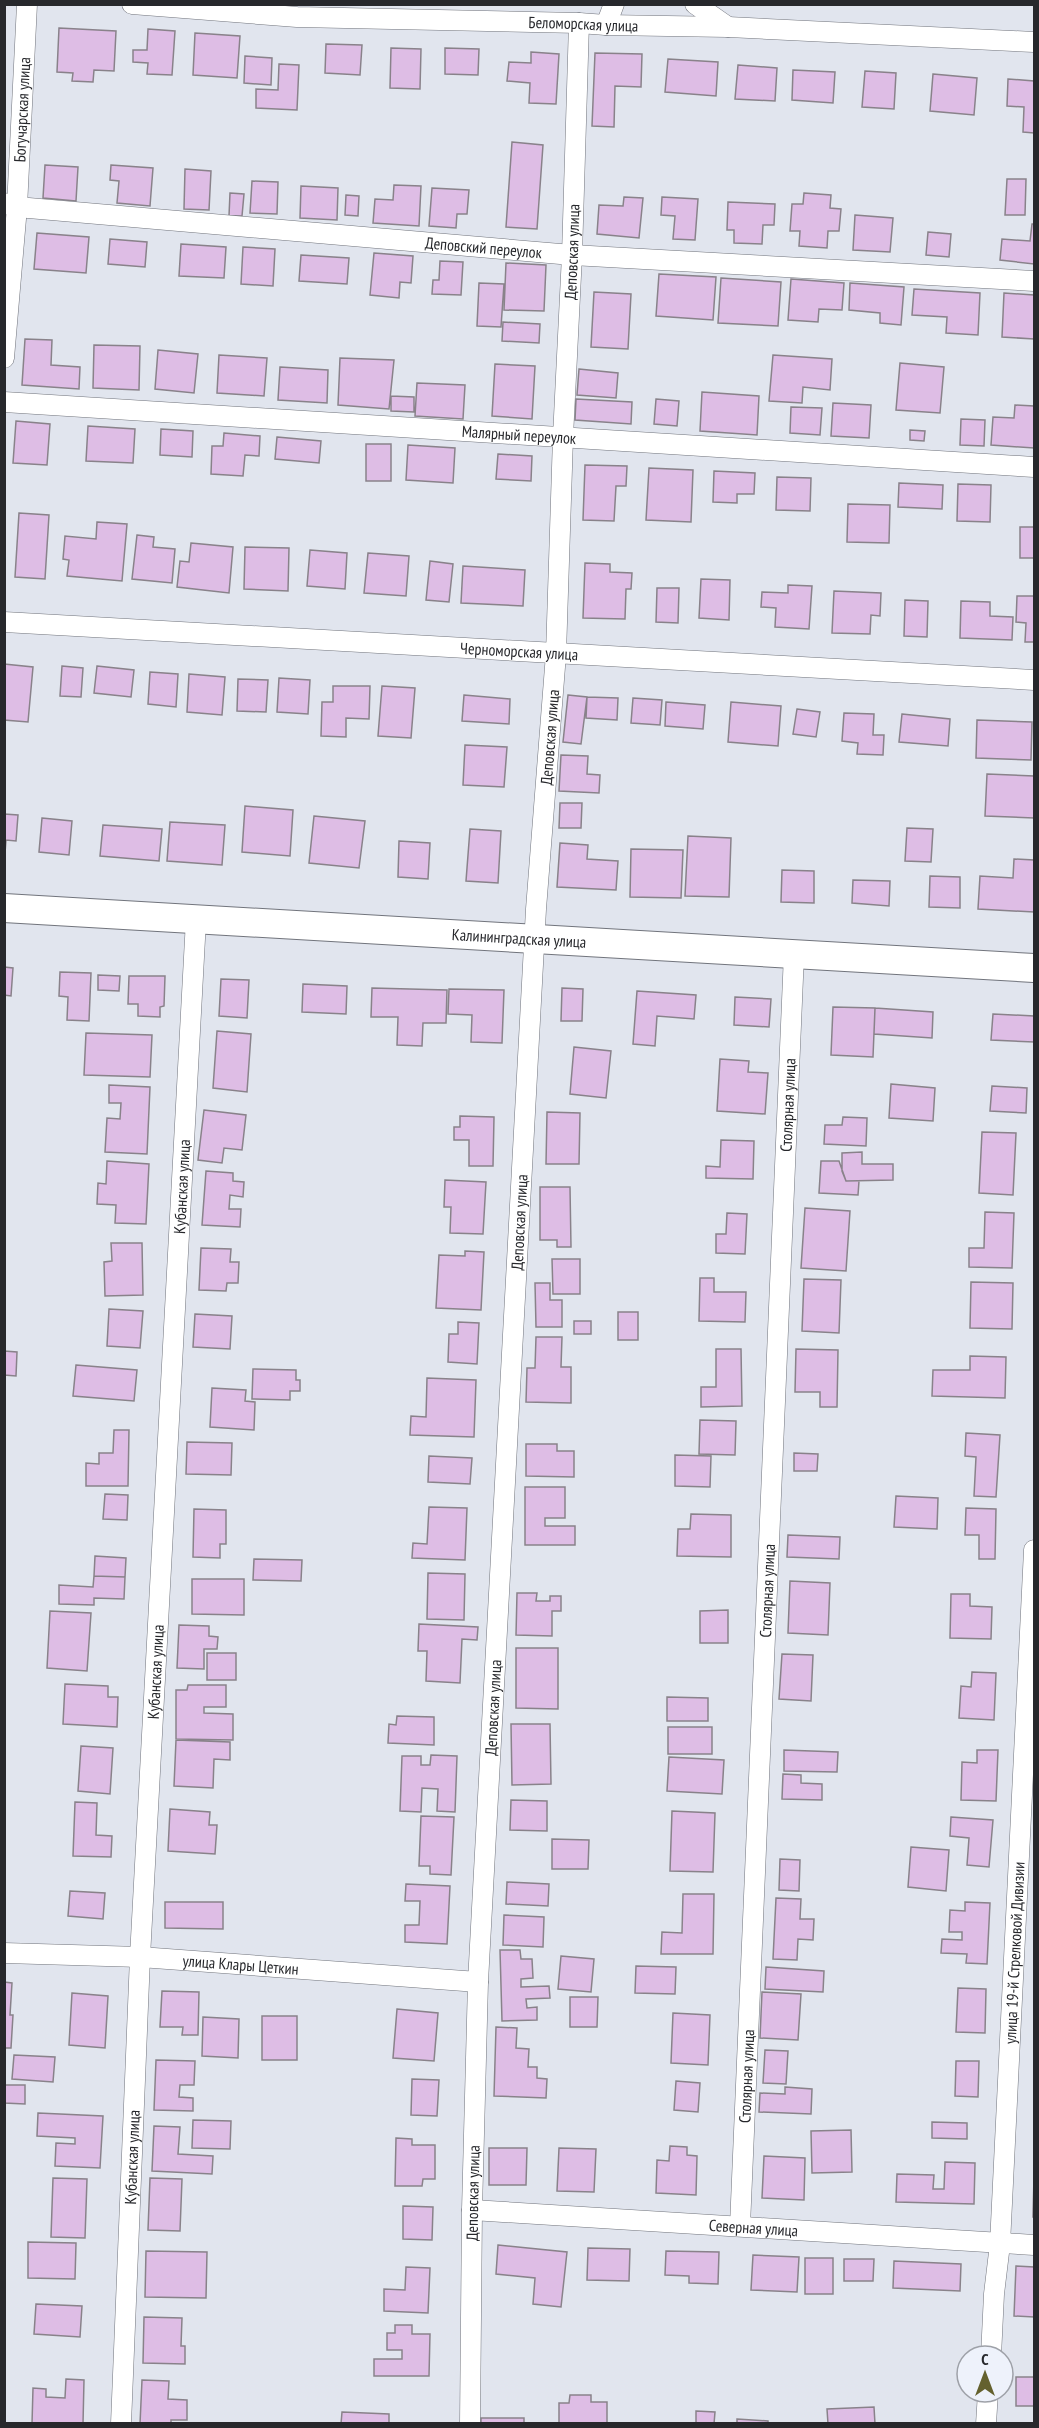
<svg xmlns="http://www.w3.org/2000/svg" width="1039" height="2428" viewBox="0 0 1039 2428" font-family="'PT Sans Narrow',sans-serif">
<rect width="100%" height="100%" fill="#e1e5ee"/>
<!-- building -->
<path fill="#debde5" stroke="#89828a" stroke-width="1.5" d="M59 28 116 31 114 71 94 70 93 82 72 81 73 73 57 72Z
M148 29 175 31 172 75 147 74 148 63 133 62V50H147Z
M195 33 240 36 237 78 193 75Z
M326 44 362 45 360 75 325 73Z
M391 48 421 49 420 89 390 88Z
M445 48 479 49 478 75 445 74Z
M531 52 559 54 556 104 529 103 530 83 507 81 509 62 531 63Z
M595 53 642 54 641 87 615 86 614 127 592 126Z
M245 56 272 58 271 85 244 83Z
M668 59 718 62 716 96 665 92Z
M279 64 299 65 297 110 256 108V89L278 90Z
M738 65 777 68 775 101 735 99Z
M793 70 835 72 833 103 792 100Z
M865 71 896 73 894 109 862 107Z
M933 74 977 78 974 115 930 111Z
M1008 79 1034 81V133L1023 132 1024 107 1007 106Z
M512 142 543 145 537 229 506 227Z
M45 165 78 167 76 201 43 198Z
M111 165 153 168 150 206 117 203 119 181 110 180Z
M185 169 211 171 209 210 184 209Z
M1007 179H1026L1025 215H1005Z
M252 181 278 182 277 214 250 213Z
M394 185 421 186 419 226 373 223 375 199 393 200Z
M301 186 338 188 337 220 300 218Z
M432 188 469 190 467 214H457L456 228 429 226Z
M230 193 244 194 242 216H229Z
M804 193 831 195 830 208 841 209 839 231H828L827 248 799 246 800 231H790L792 204H803Z
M346 195 359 196 358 216 345 215Z
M624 197 643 198 639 238 597 234 599 205 623 206Z
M662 197 698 199 695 240 673 239 675 216 661 215Z
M728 202 775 204 774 225H763L762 244 734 243V230H727Z
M855 215 893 218 890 252 853 250Z
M1032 224H1034V264L1000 260 1002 239 1030 241Z
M928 232 951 234 949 257 926 255Z
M37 233 89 237 86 273 34 269Z
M110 239 147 242 145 267 108 264Z
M181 244 226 247 224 278 179 276Z
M243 247 275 249 273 286 241 284Z
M374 253 413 256 411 283 400 282 399 298 370 295Z
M301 255 349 258 347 284 299 281Z
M440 261 463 262 461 295 432 294 433 280H439Z
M506 263 546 265 544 311 504 310Z
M659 274 716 277 713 320 656 316Z
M721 278 781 282 778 326 718 323Z
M791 279 844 283 842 310 819 309 818 322 788 320Z
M479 283 504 284 501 327 477 326Z
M850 283 904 287 901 325 880 323V313L849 310Z
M914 289 980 293 978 335 946 333 947 317 912 315Z
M594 292 631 294 628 349 591 347Z
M1004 293 1034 295V339L1002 337Z
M503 322 540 324 539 343 502 341Z
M25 339 52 340 51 365 80 367 79 389 22 385Z
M94 345 140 346 139 390 93 388Z
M158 350 198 354 194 393 155 389Z
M219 355 267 358 264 396 217 393Z
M773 355 832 359 830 390 803 387 802 403 769 401Z
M340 358 394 360 389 409 338 405Z
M900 363 944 367 940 413 896 410Z
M495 364 535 366 532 419 492 416Z
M280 367 328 370 327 403 278 400Z
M579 369 618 373 616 398 577 395Z
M417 383 465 385 463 419 415 416Z
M702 392 759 396 757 435 700 431Z
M391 396 414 397V412L391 411Z
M576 399 632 402 631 424 575 420Z
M656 399 679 401 677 426 654 424Z
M833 403 871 405 869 438 831 436Z
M1015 405 1034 406V448L991 445 993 417 1014 418Z
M791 407 822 408 820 435 790 433Z
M961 419 985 420 984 446 960 445Z
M16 421 50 424 47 465 13 463Z
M88 426 135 429 133 463 86 461Z
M161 429 193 431 192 457 160 455Z
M910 430 925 431 924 441 910 440Z
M224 433 260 436 259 456 245 455 243 476 211 474 212 446H223Z
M277 437 321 441 319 463 275 459Z
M366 444H391V481H366Z
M408 445 455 448 453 483 406 480Z
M498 454 532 456 531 481 496 479Z
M585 465 627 466 626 486H616L614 521 583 520Z
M649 468 693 470 691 522 646 520Z
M714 471 755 473 754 494H737V503L713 502Z
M777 477 811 478 810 511 776 510Z
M899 483 943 485 942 509 898 507Z
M958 484 991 485 990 522 957 521Z
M848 504 890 505 889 543 847 542Z
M19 513 49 515 45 579 15 577Z
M97 522 127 524 122 581 67 576 69 560 63 559 65 536 96 539Z
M1020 527H1034V558H1020Z
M137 535 154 537 153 547 175 549 172 583 132 579Z
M191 543 233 547 229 593 177 587 180 561 189 562Z
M245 547 289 548 288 591 244 589Z
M310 550 347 553 345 589 307 586Z
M368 553 409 556 406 596 364 593Z
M430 561 453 564 449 602 426 600Z
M585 563 610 564V572L632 573 631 589H626L625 619 583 618Z
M463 566 525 570 523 606 461 603Z
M701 579 730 580 729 620 699 618Z
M788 585 812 586 809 629 775 627 776 608 761 607 762 592 788 593Z
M657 588H679L678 623 656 622Z
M834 591 881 593 880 616 871 615 870 634 832 633Z
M1017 596H1034V642H1025L1026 623 1016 622Z
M905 600 928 601 927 637 904 636Z
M961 601 990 602V616L1013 617 1012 640 960 638Z
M4 664 33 667 28 722 4 720Z
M62 666 83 668 81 697 60 696Z
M97 666 134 670 131 697 94 693Z
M150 672 178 674 176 707 148 704Z
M189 674 225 677 222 715 187 712Z
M279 678 310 680 308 714 277 712Z
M238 679 268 680 266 712 237 711Z
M333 686H370L369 719 346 718V737L321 736 322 702H333Z
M382 686 415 688 411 738 378 736Z
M464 695 510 699 509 724 462 721Z
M568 695 587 697 581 744 563 742Z
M587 697 618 698 617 720 586 718Z
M633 698 662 700 660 725 631 723Z
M666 702 705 705 703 729 665 726Z
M731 702 781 706 778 746 728 742Z
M797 709 820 712 816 737 793 734Z
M844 713 874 714 873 735H884L883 755 857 754 858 743 842 741Z
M902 714 950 719 948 746 899 742Z
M977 720 1032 722 1031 760 976 758Z
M465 745 507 747 504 787 463 785Z
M561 755 588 756 587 774 600 775 599 793 559 791Z
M987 774 1034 776V818L985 816Z
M560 803H582L581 828H559Z
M245 806 293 810 290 856 242 852Z
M4 814 18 815 16 841 6 840 5 853Z
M314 816 365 821 359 868 309 863Z
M42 818 72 821 69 855 39 852Z
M170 822 225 825 222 865 167 861Z
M103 825 162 829 159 861 100 856Z
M907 828 933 829 931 862 905 861Z
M470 829 501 831 498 883 466 881Z
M688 836 731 838 729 897 685 896Z
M399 841 430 843 428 879 398 877Z
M560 843 588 845 587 859 618 861 616 890 557 887Z
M631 849 683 850 681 898 630 897Z
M1014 859 1034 860V912L978 909 980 876 1013 878Z
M782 870 814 871V903L781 902Z
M930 876 960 877V908L929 907Z
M853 880 890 881 889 906 852 903Z
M4 967 13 968 11 996 4 995Z
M60 972 91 973 89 1021 67 1020 68 997 59 996Z
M98 975 120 976 119 991 98 990Z
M129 976H165L164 1006 160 1007V1017L138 1016V1004H128Z
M221 979 249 980 247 1018 219 1016Z
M303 984 347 986 346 1014 302 1012Z
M372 988 447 990 446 1023H423L422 1046 397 1045 398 1017H371Z
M562 988 583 989 582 1021H561Z
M449 989 504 990 502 1043 471 1042 472 1015 448 1014Z
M637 991 696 995 694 1019 657 1016 655 1046 633 1044Z
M735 997 771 999 769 1027 734 1025Z
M833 1007 875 1008 873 1057 831 1055Z
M875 1008 933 1012 932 1038 874 1034Z
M993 1014 1034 1016V1042L991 1040Z
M217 1031 251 1034 247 1092 213 1088Z
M86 1033 152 1035 150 1077 84 1075Z
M574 1047 611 1051 606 1098 570 1094Z
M720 1059 749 1061 748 1072 768 1073 765 1114 717 1111Z
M891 1084 935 1088 933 1121 889 1118Z
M109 1085 150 1087 147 1154 105 1152 107 1118 120 1119 121 1103H109Z
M992 1086 1027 1088 1026 1113 990 1111Z
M204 1110 246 1115 242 1150 224 1148 222 1163 198 1160Z
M547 1112 580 1113 579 1164H546Z
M460 1116 494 1117 493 1166H469V1140H454V1127H460Z
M843 1117 867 1118 866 1146 824 1144 825 1125H842Z
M982 1132 1016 1133 1013 1195 979 1193Z
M721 1140 754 1141 753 1179 706 1178V1166L720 1167Z
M862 1152V1164H893V1180L846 1181 842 1171V1153Z
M107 1161 149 1164 146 1224 115 1223 116 1205 97 1204 98 1183 106 1184Z
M821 1161H839L846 1181H859L858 1195 819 1193Z
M206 1171 233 1173V1181L244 1182 243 1197 230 1195 229 1209H241L240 1227 202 1225Z
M445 1180 486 1182 483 1234 450 1233 451 1207H444Z
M540 1187H570L571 1247H557V1240H540Z
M805 1208 850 1211 846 1271 801 1268Z
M985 1212 1014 1213 1012 1268 969 1267V1248H984Z
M727 1213 747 1214 745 1254 716 1253V1234H726Z
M111 1243H142L143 1295 105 1296 104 1262 112 1261Z
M201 1248 231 1249 230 1262H239L238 1283H227L226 1291 199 1290Z
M465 1251 484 1252 481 1310 436 1308 439 1255 465 1256Z
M552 1259H580V1294H553Z
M700 1278H714V1292H746L745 1322 699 1321Z
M804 1279 841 1280 839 1333 802 1331Z
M971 1282 1013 1283 1012 1329 970 1328Z
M535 1283H550V1300H562V1327H536Z
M109 1309 143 1311 140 1348 107 1346Z
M618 1312H638V1340H618Z
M195 1314 232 1316 230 1349 193 1347Z
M574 1321H591V1334H574Z
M458 1322 479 1323 477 1364 448 1362 449 1334H458Z
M536 1337H562L561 1367H571V1403L526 1402 527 1368H535Z
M716 1349H741L742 1406 701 1407V1387H716Z
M796 1349 838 1350 837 1407H820V1392H795Z
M4 1351 17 1352 16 1376 4 1375Z
M970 1356 1006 1357 1005 1398 932 1396 933 1370H970Z
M76 1365 137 1370 134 1401 73 1396Z
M253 1369 296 1370V1380H300V1391H290V1400L252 1399Z
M427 1378 476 1380 474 1437 410 1435 411 1416 426 1417Z
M212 1388 246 1390 245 1401 255 1402 254 1430 210 1427Z
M700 1420 736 1421 735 1455 699 1454Z
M114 1430H129L128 1486H86V1463L99 1464V1453H113Z
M966 1433 1000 1435 996 1497 974 1496 976 1457 965 1456Z
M187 1442 232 1443 231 1475 186 1474Z
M526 1444H557V1451H574V1477L526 1476Z
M794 1453 818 1454 817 1471H794Z
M675 1455 711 1456 710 1487 675 1486Z
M429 1456 472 1458 470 1484 428 1482Z
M525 1487H565V1518H545V1526H575V1545H525Z
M105 1494 128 1495 127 1520 103 1519Z
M896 1496 938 1498 937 1529 894 1527Z
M429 1507 467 1508 465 1560 412 1558 413 1543 427 1544Z
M966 1508 996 1509 995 1559H979V1535H965Z
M194 1509 226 1510V1544H220V1558L193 1557Z
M691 1514 731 1515V1557L677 1556 678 1529H690Z
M788 1535 840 1537 839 1559 787 1557Z
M95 1556 126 1558 125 1577 94 1576Z
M254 1559 302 1560 301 1581 253 1580Z
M428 1573 465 1574 464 1620 427 1619Z
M94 1576 125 1577 124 1599 94 1598V1605L59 1604V1585L93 1587Z
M192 1579H244V1615L192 1614Z
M790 1581 830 1583 828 1635 788 1633Z
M517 1593H537L536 1601H550V1596H561V1611H552V1636L516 1635Z
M951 1594H970V1606L992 1607 991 1639 950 1638Z
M728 1610V1643H700V1611Z
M50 1611 91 1613 87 1671 47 1668Z
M419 1624 478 1627 477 1640 462 1639 460 1683 426 1681 427 1651H418Z
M179 1625 209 1626V1636L218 1637 217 1649H204V1669L177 1668Z
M516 1648H558V1709L516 1708Z
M207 1653H236V1680H207Z
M782 1654 813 1655 811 1701 779 1699Z
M972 1672 996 1673 994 1720 959 1718 961 1686 971 1687Z
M65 1684 108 1686V1697H118L117 1727 63 1724Z
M188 1685H226V1707H204V1713L233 1714V1740L176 1739V1690H187Z
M667 1697 708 1698V1721H667Z
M397 1716 434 1717V1745L388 1743 389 1724 396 1725Z
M511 1724H550L551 1784 512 1785Z
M668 1727H712V1754H668Z
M176 1740 230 1742V1760L214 1759 213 1788 174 1786Z
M81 1746 113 1748 110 1794 78 1791Z
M784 1750 838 1752 837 1772 784 1771Z
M977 1750H998L996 1801 961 1800 962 1762 977 1763Z
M431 1755 457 1756 455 1812 437 1811 438 1789 422 1788 421 1812 400 1811 402 1756H421V1765H430Z
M669 1757 724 1760 722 1794 667 1791Z
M783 1774 801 1775V1783L822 1784V1800L782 1799Z
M511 1800 547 1801V1831L510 1830Z
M75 1802 97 1803 96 1835 112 1836 111 1857 73 1856Z
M170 1809 210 1812 209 1825H217L215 1854 168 1851Z
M672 1811 715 1813 713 1872 670 1871Z
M421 1816 454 1817 451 1875 430 1874V1866H419Z
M951 1817 993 1820 989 1867 967 1865 969 1838 950 1836Z
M552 1839 589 1840 588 1869H552Z
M911 1847 949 1850 946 1891 908 1887Z
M780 1859 800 1860 799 1891 779 1890Z
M507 1882 549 1884 548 1906 506 1904Z
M406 1884 450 1886 447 1944 405 1942V1925H419L420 1901H405Z
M70 1891 105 1893 103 1919 68 1916Z
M683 1894H714L713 1954H661L662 1932 682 1933Z
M776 1898 801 1899 800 1919H814L813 1940 798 1939 797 1960 773 1959Z
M165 1902H223V1929L165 1928Z
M965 1902 990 1903 987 1964 966 1963 967 1954 941 1953 942 1939 962 1940V1932H949L950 1910 965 1911Z
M504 1915 544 1917 543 1947 503 1945Z
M500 1950H520L521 1959H532L533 1978 521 1979V1987L549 1986 550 1998 526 1999 527 2008 537 2007V2020L502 2021Z
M561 1956 594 1959 591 1992 558 1989Z
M636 1966 676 1967 675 1994 635 1993Z
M766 1967 824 1971 823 1992 765 1989Z
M4 1982 12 1983 10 2015H13L11 2048H4Z
M958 1988 986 1989 985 2033 956 2032Z
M162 1991 199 1992 198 2035H182L183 2027H160Z
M762 1992 801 1994 798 2040 760 2038Z
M72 1993 108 1996 105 2048 69 2045Z
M570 1997H598L597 2027H570Z
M397 2009 438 2013 434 2061 393 2058Z
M673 2013 710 2015 708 2065 671 2063Z
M262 2016H297V2060H262Z
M203 2017 239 2019 238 2058 202 2056Z
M496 2027 517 2028 516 2048 529 2049 528 2067H537V2078L547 2079 546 2098 494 2096Z
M765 2050 788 2051 786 2084 763 2083Z
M14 2055 55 2057 53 2082 12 2079Z
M156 2060 195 2061 194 2085H180L179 2097 193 2098V2111L154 2110Z
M956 2061H979L978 2097 955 2096Z
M412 2079 439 2080 437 2116 411 2115Z
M676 2081 700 2083 698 2112 674 2110Z
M4 2085H25V2104L4 2103Z
M785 2087 812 2089 811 2114 759 2112 760 2093 785 2094Z
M38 2113 103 2116 100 2168 55 2166 56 2143 75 2144V2138L37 2136Z
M193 2120 231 2121 230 2149 192 2148Z
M932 2122 967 2123V2139L932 2138Z
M154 2126 180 2127 178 2154 213 2156 212 2174 152 2171Z
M851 2130 852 2172 812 2173 811 2131Z
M396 2138 412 2139V2145H435V2179H423L422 2186H395Z
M670 2146 687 2147V2155L697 2156 696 2195 656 2193 657 2160 669 2161Z
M489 2148H527L526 2185H489Z
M559 2148 596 2149 594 2192 557 2191Z
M764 2156 805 2158 804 2200 762 2198Z
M945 2162 975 2163 974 2204 896 2202 897 2174 934 2175 933 2189H944Z
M1034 2177V2217H1033Z
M53 2178 87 2179 85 2238 51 2237Z
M150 2178 182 2179 180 2231 148 2230Z
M403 2206 433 2207 432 2240 403 2239Z
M28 2242 76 2243 75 2279 28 2278Z
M498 2245 567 2252 561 2307 533 2304 535 2278 496 2274Z
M588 2248 630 2249 629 2281 587 2280Z
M146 2251 207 2252 206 2298 145 2297Z
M666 2251 719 2252 718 2284 689 2283V2276L665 2275Z
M753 2255 799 2257 797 2292 751 2290Z
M805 2258H833V2294H805Z
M844 2259H874L873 2281H844Z
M894 2261 961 2264 960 2291 893 2288Z
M1016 2266 1034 2267V2317L1014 2316Z
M406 2267 430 2268 428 2313 384 2311V2289L405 2290Z
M36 2304 82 2306 80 2337 34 2334Z
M144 2317 182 2318 181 2346H185V2364L143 2363Z
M395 2325H412V2334H430L429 2376H374V2359H402V2350H387V2333H395Z
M1016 2377H1034V2406H1016Z
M66 2379 84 2380 83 2424H32L33 2388 46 2389V2397L65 2398Z
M142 2380 169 2381 168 2399 187 2400V2420H171V2424H140Z
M570 2395H591V2402H607V2424H559V2403H569Z
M874 2407 875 2424H828L827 2409Z
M696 2411 715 2412 714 2424H696Z
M342 2412 389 2414V2424H341Z
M481 2418H524V2424H481Z
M737 2419 768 2421V2424H737Z"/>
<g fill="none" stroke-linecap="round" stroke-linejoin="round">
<!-- minor casing -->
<g stroke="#71747c" stroke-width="21">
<g id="minor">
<path id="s1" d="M132 4 297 17 579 23 606 25 728 27 1034 42"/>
<path d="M695 4 728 27"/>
<path d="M606 25 614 4"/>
<path id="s2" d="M4 203 17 207 572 255 1034 281"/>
<path id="s3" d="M4 358 17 207 27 4"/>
<path id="s4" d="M4 402 1034 467"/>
<path id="s5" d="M4 622 1034 680"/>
<path id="s6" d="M4 1953 140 1957 478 1982"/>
<path id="s7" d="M472 2210 1034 2245"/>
<path id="s8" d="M740 2226 794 954"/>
<path id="s9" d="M991 2356 994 2294 1000 2244 1034 1550"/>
<path id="s10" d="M121 2424 140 1957 196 920"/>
<path id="s11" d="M470 2424 472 2210 478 1982 536 909 556 654 563 437 572 255 579 23"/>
<path d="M986 2424 988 2392"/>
</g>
</g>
<!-- secondary casing -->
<g stroke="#71747c" stroke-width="30">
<g id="secondary">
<path id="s12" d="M4 908 1034 968"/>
</g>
</g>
<!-- minor -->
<use href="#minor" stroke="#fff" stroke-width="20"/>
<!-- secondary -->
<use href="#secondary" stroke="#fff" stroke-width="28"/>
</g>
<g text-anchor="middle" stroke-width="4.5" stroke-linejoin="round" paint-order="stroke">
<!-- street labels -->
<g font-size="16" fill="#27282c" stroke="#eef2fb">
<text dy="6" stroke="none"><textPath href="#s1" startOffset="452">Беломорская улица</textPath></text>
<text dy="6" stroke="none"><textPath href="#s3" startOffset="249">Богучарская улица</textPath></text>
<text dy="6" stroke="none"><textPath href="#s2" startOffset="482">Деповский переулок</textPath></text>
<text dy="6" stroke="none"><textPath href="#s11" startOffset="2175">Деповская улица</textPath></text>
<text dy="6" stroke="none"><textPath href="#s4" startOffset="516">Малярный переулок</textPath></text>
<text dy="6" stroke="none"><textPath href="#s5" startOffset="516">Черноморская улица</textPath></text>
<text dy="6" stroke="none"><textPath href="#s11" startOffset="1689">Деповская улица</textPath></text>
<text dy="6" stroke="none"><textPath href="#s12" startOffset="516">Калининградская улица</textPath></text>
<text dy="6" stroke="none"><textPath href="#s8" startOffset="1122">Столярная улица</textPath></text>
<text dy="6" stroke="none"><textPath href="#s10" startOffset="1239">Кубанская улица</textPath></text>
<text dy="6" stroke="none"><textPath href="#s11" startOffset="1203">Деповская улица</textPath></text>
<text dy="6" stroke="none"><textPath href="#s8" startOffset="636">Столярная улица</textPath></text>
<text dy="6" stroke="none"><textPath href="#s10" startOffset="753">Кубанская улица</textPath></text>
<text dy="6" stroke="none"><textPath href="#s11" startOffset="717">Деповская улица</textPath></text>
<text dy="6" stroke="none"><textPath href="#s9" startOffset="404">улица 19-й Стрелковой Дивизии</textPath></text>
<text dy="6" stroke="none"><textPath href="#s6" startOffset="237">улица Клары Цеткин</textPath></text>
<text dy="6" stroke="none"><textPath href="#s8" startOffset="150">Столярная улица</textPath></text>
<text dy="6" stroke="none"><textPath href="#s10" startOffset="267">Кубанская улица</textPath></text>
<text dy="6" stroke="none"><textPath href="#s11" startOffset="231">Деповская улица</textPath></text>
<text dy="6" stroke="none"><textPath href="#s7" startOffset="282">Северная улица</textPath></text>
</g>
</g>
<!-- border -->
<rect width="1039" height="2428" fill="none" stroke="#27282c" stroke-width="12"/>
<!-- north arrow -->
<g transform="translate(985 2374)"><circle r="28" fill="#eef2fb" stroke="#9ea1a8" stroke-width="1.5"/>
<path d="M0-4.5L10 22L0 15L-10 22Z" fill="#64612e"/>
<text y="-9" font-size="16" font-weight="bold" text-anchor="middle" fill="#27282c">С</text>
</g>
</svg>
